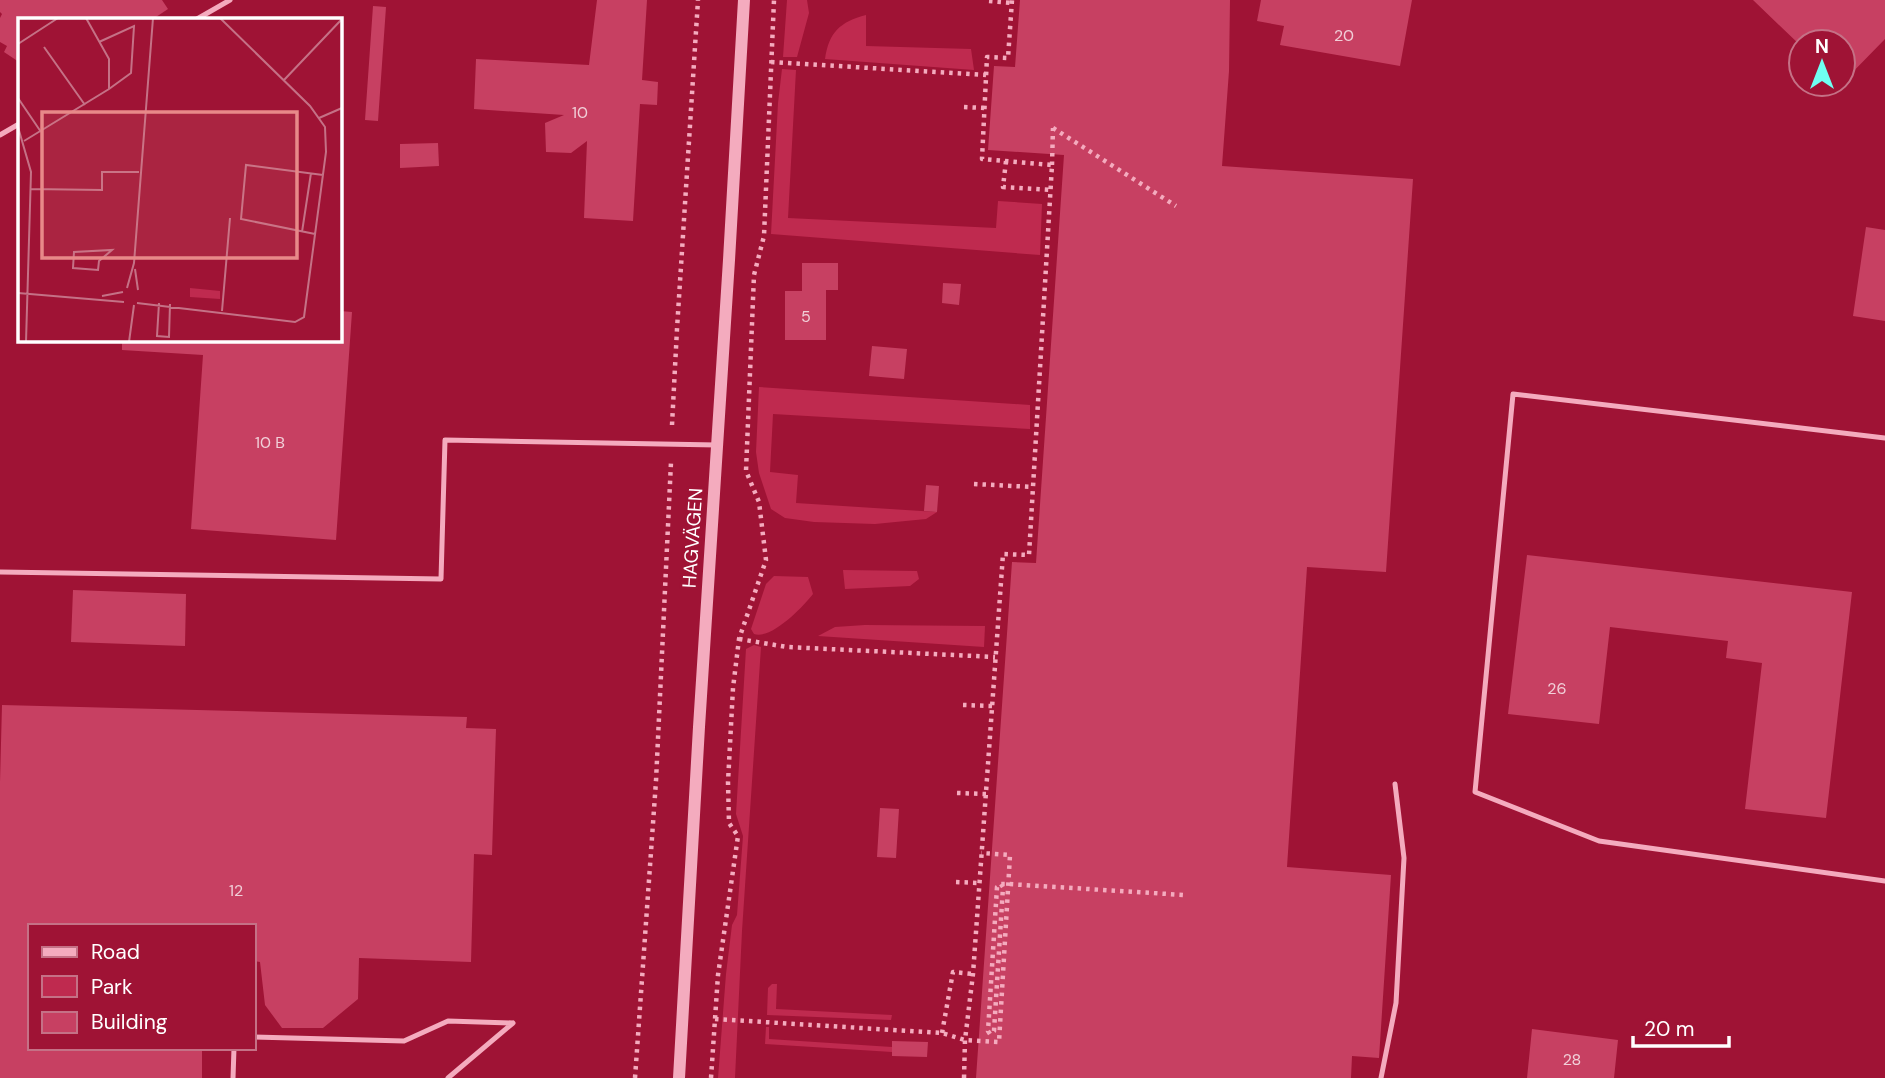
<svg xmlns="http://www.w3.org/2000/svg" width="1885" height="1078" viewBox="0 0 1885 1078" font-family="'DM Sans',sans-serif">
<rect width="100%" height="100%" fill="#9f1335"/>
<!-- green -->
<path fill="#bf2a4f" d="M787 0H807L809 13 797 57H783Z
M866 15V46L971 49 974 70 825 59C829 32 840 22 866 15Z
M782 69 796 70 788 218 996 228 998 201 1042 204 1040 255 771 234 778 103Z
M759 387 1030 405V429L773 414 770 472 798 475 796 503 937 512 926 519 875 524 814 522 785 518 771 509 759 473 756 452Z
M843 570 917 571 919 579 910 586 845 589Z
M774 576 808 577 813 594C803 607 771 640 754 634L751 629 766 584Z
M865 625 985 626 984 647 818 636 835 627Z
M754 645 761 647 742 931 735 1078H718L726 974 732 925 737 915 743 836 736 814 746 649Z
M772 984H777L776 1009 892 1015 891 1020 767 1015 768 988Z
M766 1027H769V1039L892 1047V1052L765 1044Z"/>
<!-- building -->
<path fill="#c74062" d="M0 0H162L168 9 153 19H19V62L4 52 7 46 0 42V18L2 14 0 12Z
M597 0H647L642 80 658 82 657 105 640 104 633 221 584 218 587 141 571 153 546 152 545 123 564 115 474 109 476 59 589 65Z
M1020 0H1230L1229 71 1222 166 1413 179 1386 572 1307 567 1302 643 1287 867 1391 875 1379 1058 1352 1056 1351 1078H976L1012 562 1036 563 1064 155 988 150 994 66 1015 67Z
M1261 0H1412L1400 66 1280 45 1284 26 1257 21Z
M1753 0H1885V39L1843 82V42H1801V46Z
M373 6 386 7 378 121 365 120Z
M438 143 439 166 400 168V144Z
M1866 227 1885 230V321L1853 316Z
M802 263H838V290H826V340H785V291H802Z
M943 283 961 284 959 305 942 303Z
M340 311 352 312 336 540 191 529 203 355 122 350V340H340Z
M872 346 907 349 904 379 869 376Z
M926 485 939 486 937 512 924 511Z
M1527 555 1852 592 1826 818 1745 809 1762 663 1726 658 1728 641 1610 627 1599 724 1508 714Z
M73 590 186 594 185 646 71 642Z
M2 705 467 717 466 728 496 729 492 855 474 854 471 962 359 958 358 999 323 1028H282L265 1005 260 962 254 961V926H30V1048H202V1078H0V782Z
M880 808 899 809 896 858 877 857Z
M1532 1029 1618 1040 1614 1078H1527Z
M892 1041 928 1042 927 1057 892 1056Z"/>
<g fill="none" stroke-linecap="round" stroke-linejoin="round">
<!-- path -->
<path stroke="#f4abbe" stroke-width="4.5" stroke-dasharray="3.5 5" stroke-linecap="butt" d="M989 1 1012 3
M771 62 986 75
M964 107 984 108
M1053 128 1176 206
M1006 161 1003 187 1051 190
M1052 165 1053 128
M672 425 677 329 698 0
M974 484 1033 487
M739 639 787 647 995 657
M963 705 992 706
M957 793 986 794
M956 882 979 883
M1001 884 1003 887 994 1031 990 1034 988 1031 997 887 1001 884H1008L1184 895
M715 1019 942 1033 965 1040 999 1042 1010 855 981 853
M942 1033 953 972 973 974
M635 1078 656 781 671 462
M711 1078 718 975 738 836 729 823 728 782 733 688 739 639 766 560 759 502 746 471 754 275 764 236 774 0
M964 1078 965 1040 973 974 1003 554 1029 555 1052 165 982 159 987 57 1008 58 1012 0"/>
<!-- service -->
<path stroke="#f4abbe" stroke-width="5" d="M197 19 230 0
M0 135 19 124
M1885 438 1513 394 1475 792 1599 841 1885 881
M0 572 441 579 445 440 717 445
M254 1037 404 1041 448 1021 513 1023
M233 1078 234 1048
M448 1078 513 1023
M1381 1078 1396 1003 1404 858 1395 784"/>
<!-- tertiary -->
<path stroke="#f4abbe" stroke-width="12" d="M679 1078 699 727 729 260 744 0"/>
</g>
<g text-anchor="middle" stroke-width="6" stroke-linejoin="round" paint-order="stroke">
<!-- number labels -->
<g font-size="16" fill="#f1cfd8">
<text x="1344" y="41">20</text>
<text x="580" y="118">10</text>
<text x="806" y="322">5</text>
<text x="270" y="448">10 B</text>
<text x="1557" y="694">26</text>
<text x="236" y="896">12</text>
<text x="1572" y="1065">28</text>
</g>
<!-- street labels -->
<g font-size="19" fill="#fff" stroke="#9f1335">
<text transform="translate(692 538) rotate(-86)" y="7">HAGVÄGEN</text>
</g>
</g>
<!-- overview -->
<g transform="translate(18 18)">
<rect width="324" height="324" fill="#9f1335"/>
<path d="M172 270 202 273V281L172 279Z" fill="#bf2a4f"/>
<path fill="none" stroke="#c57186" stroke-width="2" d="M81 24 116 8 113 55 91 71M0 26 40 0M26 29 67 87M266 62 324 1M0 80 23 114M301 100 324 90M0 109 13 154 8 324M6 123 91 71V41L68 0M13 171 84 172V154H121M284 214 293 155M297 216 223 201 228 147 305 157M94 232 81 243 80 252 55 250 56 234ZM117 251 120 272M109 270 116 245 135 0M0 275 106 284M84 278 105 274M119 285 277 304 286 299 308 134 307 109 292 88 202 0M141 285 139 318 151 319 152 286M204 293 212 200M111 324 116 287"/>
<path fill="#e88989" fill-opacity="0.15" stroke="#e88989" stroke-width="3.5" d="M24 94H279V240H24Z"/>
<rect width="324" height="324" fill="none" stroke="#fff" stroke-width="3.5"/>
</g>
<!-- legend -->
<rect x="28" y="924" width="228" height="126" fill="#9f1335" stroke="#c57186" stroke-width="2"/>
<rect x="42" y="947" width="35" height="10" fill="#f4abbe" stroke="#c57186" stroke-width="2"/>
<text x="91" y="959" font-size="21" fill="#ffffff">Road</text>
<rect x="42" y="976" width="35" height="21" fill="#bf2a4f" stroke="#c57186" stroke-width="2"/>
<text x="91" y="994" font-size="21" fill="#ffffff">Park</text>
<rect x="42" y="1012" width="35" height="21" fill="#c74062" stroke="#c57186" stroke-width="2"/>
<text x="91" y="1029" font-size="21" fill="#ffffff">Building</text>
<!-- north arrow -->
<g transform="translate(1822 63)"><circle r="33" fill="#9f1335" stroke="#c57186" stroke-width="2"/>
<path d="M0-5L12 26L0 18L-12 26Z" fill="#6ffff2"/>
<text y="-10" font-size="19" font-weight="bold" text-anchor="middle" fill="#ffffff">N</text>
</g>
<!-- scale -->
<path d="M1633 1036v10h96v-10" fill="none" stroke="#ffffff" stroke-width="3.5"/>
<text x="1644" y="1036" font-size="21" fill="#ffffff" stroke="#9f1335" stroke-width="5" paint-order="stroke">20 m</text>
</svg>
